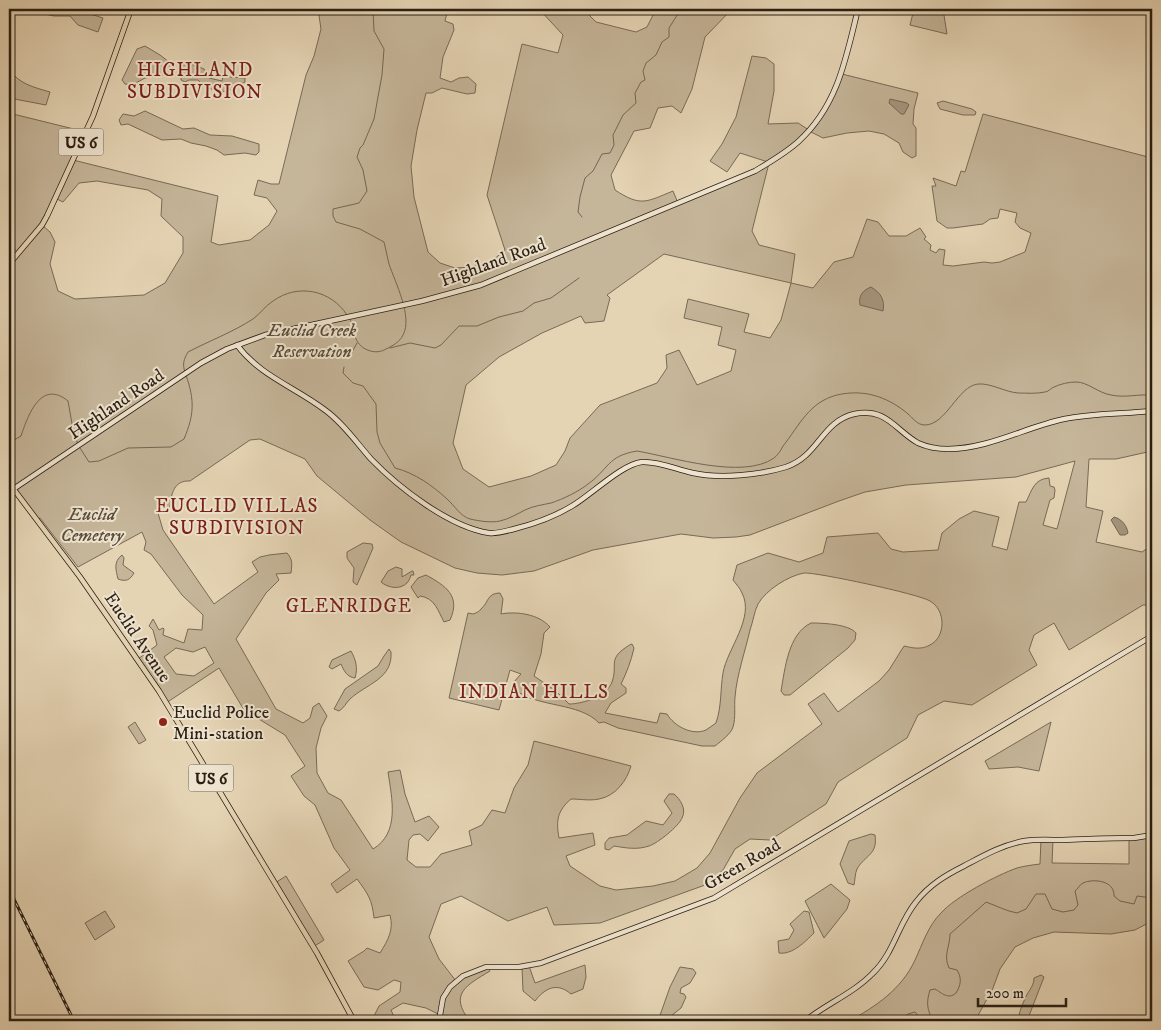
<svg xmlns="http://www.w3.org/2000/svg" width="1161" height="1030" viewBox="0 0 1161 1030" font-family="'IM FELL DW Pica',serif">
<rect width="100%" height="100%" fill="#e5d4b4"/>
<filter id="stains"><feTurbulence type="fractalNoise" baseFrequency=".004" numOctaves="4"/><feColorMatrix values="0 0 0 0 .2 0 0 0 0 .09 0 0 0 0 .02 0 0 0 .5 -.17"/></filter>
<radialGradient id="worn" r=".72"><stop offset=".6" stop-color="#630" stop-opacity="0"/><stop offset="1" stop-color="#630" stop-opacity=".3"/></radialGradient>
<!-- green -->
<path fill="#c5b599" stroke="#786a56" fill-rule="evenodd" d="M9 9H75L103 18 98 32 78 25 70 16H54L26 10Z
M318 9H448L445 21 453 24 454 30 443 57 440 78 451 82 459 78 468 77 476 84 475 93 467 94 442 88 432 93H426L417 130 411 166 414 197 428 252 440 263 455 268 471 267 492 261 505 250 487 195 522 44 558 53 563 35 539 9H583L596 22 636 32 647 27 656 9H732L705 37 692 89 681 113 672 106 658 108 650 128 634 131 611 175 615 190C641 207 646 202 673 191L678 203 755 171 768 162 740 153 727 172 710 161 722 144 736 117 752 56 766 58 774 64V91L768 124 798 123 809 130 821 115 842 74 918 93 914 109 913 124 916 128V156L912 158 903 152 899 143 884 134 869 131 847 133 823 138 809 131 769 163 752 231 759 245 795 254 791 283 813 288 834 262 853 257 867 219 878 222 889 236H906L920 228 926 237 924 239 931 245 930 250 936 253 939 249 945 250 943 265 953 266 984 262 992 263 1000 262 1025 252 1031 233 1020 228 1015 222 1017 213 1000 209 998 218 990 219 983 224 953 228H947L937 221 932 186H936L933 178 956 186 961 171 965 172 983 114 1152 158V451L1116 459H1089L1086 507 1103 511 1096 542 1142 552 1152 545V605H1143L1069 650 1054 623 1034 635 1029 650 1037 665 972 705 944 701 918 715 907 738 838 782 826 804 770 840 750 839 735 849 723 870 705 885 600 923 554 925 547 907 508 921 461 896 441 904 429 937 439 959 456 981 488 967 490 971C467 985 448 994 470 1021H439L440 1015 426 1008 403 1003 391 1010 396 1021H377L374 1016 379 1006 400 992 401 982 394 980 378 990 364 987 348 961 364 951 367 948 380 953C388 940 394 930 390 915L374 918C372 899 368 894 357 879L337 893 331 884 350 870 334 848 315 805 304 796 291 776 305 766 285 735 244 710 219 668 166 703 138 659 157 645 153 630 149 626 153 619 159 630 163 628 164 629 163 635 184 643 188 629 202 630 203 615 182 595 151 554 144 550 146 542 142 532 78 567 40 518 37 520 9 483V264L18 253 9 243V113L86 132 73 160 218 196 211 242 219 245 250 240 269 225 277 211 267 198 254 195 258 180 271 184H279L306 75 314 56 321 29ZM97 181 148 190 162 199 161 216 183 237V253L165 283 144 295 75 299 58 291 50 264 55 242 50 232 42 225 55 198 63 202 79 183ZM664 254 791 283 781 320 770 338 744 332 749 314 688 299 684 318 722 327 718 345 736 350 731 371 697 385 679 350 666 355 667 368 657 383 600 405 570 438 565 451 556 465 531 476 489 487 463 469 453 443 466 385 499 357 542 333 581 316 585 323 604 321 610 298 607 295ZM260 439 305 459 317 476 370 520 401 542 455 568 477 573 502 575 534 571 593 550 681 534 713 538 736 537 750 535 839 501 865 492 906 485 1016 477 1075 461 1057 529 1043 525 1050 500 1054 498 1055 490 1054 487 1050 486 1049 478C1034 479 1032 490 1026 502H1019L1007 550 992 546 999 517 974 511 959 519 942 533 938 550 903 552 891 549 878 533 827 537 823 553 799 562 768 553 737 565 733 580C736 584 740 588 742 593 755 618 727 649 723 673 720 691 722 705 716 723 713 725 709 728 706 730 692 736 674 726 667 714L660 713 657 723 605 713 611 703 626 693V688L621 684C627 672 631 661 634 648L632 644C629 645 628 646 625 648 608 660 618 665 612 682 607 696 583 704 569 704L556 691 534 676 541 654 544 633 550 627C539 614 516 611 501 614L503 599 500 593C487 593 489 602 481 609 479 612 476 613 473 614L468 613 449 698 499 710 510 670 521 674 513 683 515 690C539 708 579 702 599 723L604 722 618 728 702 746H715C721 741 731 734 733 727 736 717 734 707 735 697 737 674 745 652 750 630 753 622 754 612 758 604 766 590 788 576 804 573 816 572 919 594 930 601 946 610 946 637 930 645 921 650 913 648 904 646L889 670 879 681 838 712 824 693 808 704 822 724 757 773 740 798 710 853 697 868 675 881 653 886 616 890 600 886 570 866 566 856 595 845 593 833 559 838C556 821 557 811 571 799 580 799 590 801 599 799 616 796 627 780 631 766L534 741 528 765 514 788 505 813 492 810 482 825 469 831 472 845 441 854 430 867H416L407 860 409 840 413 835 420 834 428 841 439 827 429 816 415 822 405 794 400 770 388 772C392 799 400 833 373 849L341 800 328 793 317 773 316 748 321 728 327 716 319 703 313 707 310 718 303 723 276 709 236 639 266 593 279 580 276 574 291 573C292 564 293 560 287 553L269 555 260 557 252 562 258 572 214 604 163 530 158 513 170 507C171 494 174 480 190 481L250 440ZM205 647 214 663 194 676 176 674 164 657 176 648 193 652Z
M914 9H943L947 34 910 25Z
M145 46 160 55 173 65 174 71 169 74 145 78 132 85 125 84 122 80 137 49Z
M191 64 204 69 209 78 222 81 224 72 230 77 245 78V82L227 92 206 88 198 80H189L185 82 181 80 182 65Z
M9 69C19 84 33 87 50 92L46 105 9 98Z
M943 101 972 109 976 112 975 115H963L940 109 937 103Z
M145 111 183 129 194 128 210 135 232 136 259 144V152L256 155 245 153 224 155 217 150 206 146 191 143 181 139 162 140 128 124 121 125 119 120 123 114 134 116Z
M363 543 372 544 373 548 357 585 353 582 354 568 347 558V552Z
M122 555 124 558 123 565 134 573C130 580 126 582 118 579 116 570 113 562 122 555Z
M396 567 402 569V577L412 571H413L414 575H411C410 578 409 581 407 583 400 590 388 588 381 582L388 571Z
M426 575C446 586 461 596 450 620L444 622C438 611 435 598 420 596L418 598 411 587 418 578Z
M811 623C822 623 849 624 856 633L855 640 848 648 790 695H784L781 691C785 669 788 634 811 623Z
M389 649 391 652C393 679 366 684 350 699 346 703 344 708 339 711L334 709 345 689 378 666 384 656Z
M351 651C356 660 358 668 355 678 347 677 344 671 341 664L332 669 329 667 332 660Z
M135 722 146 740 139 744 128 727Z
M1051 722 1039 771 1018 767 989 769 985 761Z
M669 794H674C680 799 687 809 682 818 679 826 658 843 649 846 637 850 626 848 614 846L609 850 605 849V843L609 838 627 835 646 821 663 825 672 813 664 801Z
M871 834 875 835C878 855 865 855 857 869 855 873 855 881 854 885L848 883 840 864 849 841Z
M1152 835V921L1135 930 1111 934 1054 932 1033 938 1015 947 1000 969 993 988 975 1021H849C875 1007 902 989 915 960 923 943 928 926 941 913 955 897 997 875 1017 868 1024 866 1032 865 1040 864L1041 840H1053L1052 863 1129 864V838Z
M286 876 324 940 313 947 275 883Z
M831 884 850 900 847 909 824 938 805 901Z
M105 911 115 927 95 940 85 923Z
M804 911 809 912 814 933C805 942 792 955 779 953L778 941 789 939 794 930 790 924Z
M585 965 586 977 583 989 571 994C557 982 545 988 535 1001L523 991 522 967 529 966 535 983Z
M680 967 693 969 696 973 690 983 681 988 680 993 684 994 686 997 681 1008 671 1016 669 1021H658L670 987Z
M1041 975 1044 977 1027 1021H1018C1019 1014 1021 1007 1024 1001 1027 992 1034 987 1034 978Z"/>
<!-- water -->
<path fill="#a5967e" stroke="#746654" d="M890 99 907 103 909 105 904 114H901L889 103Z
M871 287C881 293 885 300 883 311L860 305C858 296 863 290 871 287Z
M1114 517C1122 519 1127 526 1128 533L1125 535H1120L1111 520Z"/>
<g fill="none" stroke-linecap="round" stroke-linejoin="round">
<!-- stream -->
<path stroke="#746654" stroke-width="1" d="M582 217 578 212 580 197 585 178 593 171 602 154 610 153 614 145 613 135 623 115 636 103 635 93 641 82 645 80 643 71 646 63 656 55 662 42 669 37V28L681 9
M349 318C354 325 353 329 355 336 358 349 375 356 386 349 392 346 400 342 403 335 413 317 395 282 389 264 387 257 386 249 384 242L360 229 336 222 333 216V209L359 203 367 191 363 170 357 157 360 148 363 145 374 119 382 75 384 49 374 31 373 9
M390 348 410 343 435 348 441 345 459 326H477L499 317 523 311 534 303 551 298 579 278
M350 356 357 343
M344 367 343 373 353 383 363 386 376 404 377 432 380 443 395 468C415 473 433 486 447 499 455 506 460 516 470 519 479 521 491 523 500 521 509 519 517 514 525 510 533 506 542 505 551 503 563 499 578 492 588 484 609 469 607 456 637 451 672 457 743 480 774 458 778 455 781 450 783 446 799 426 809 402 837 395 863 389 886 396 907 413 913 418 917 425 925 425 946 425 958 386 978 384 991 383 1005 392 1018 393 1026 393 1036 394 1045 392 1048 392 1051 388 1054 387 1060 384 1069 382 1076 382 1088 382 1098 393 1111 395 1125 398 1138 394 1152 395
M185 372C182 364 184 359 188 352 209 341 233 332 253 319 260 314 265 306 273 301 298 283 331 290 347 315
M9 443 21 436C28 415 41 379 68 401L74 435 78 444
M80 448 89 462 99 461 128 448 171 447 184 439C194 415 195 401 186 375
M899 1021 908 1014 915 1012 923 1021
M933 1021C927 1009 926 1003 930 990L935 989C942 993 948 1000 956 993 961 985 962 978 957 970L949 968C943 955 950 947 950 934L984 904 986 902C997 906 1006 911 1017 913L1026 909 1036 894H1045L1052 909 1063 912 1074 910 1078 905 1075 891C1078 889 1079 885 1083 883 1094 878 1115 881 1114 896L1120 901 1134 904 1137 896 1152 898"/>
<!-- secondary casing -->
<g stroke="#2a1f14" stroke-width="6">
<path id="secondary" d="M237 345C260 376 295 387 325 410 343 423 356 442 371 459 398 487 449 527 489 533 497 534 506 531 514 529 534 524 554 517 572 506 591 495 622 464 642 462 659 461 677 470 693 473 720 479 760 475 786 467 819 456 821 422 854 414 886 407 895 430 918 443 927 447 938 449 948 449 988 449 1026 427 1064 419 1093 413 1123 414 1152 411
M9 492 201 363 227 349 265 335 422 301 481 285 755 171C770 162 786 153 799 141 838 105 846 58 858 9
M439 1021 443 998 450 987 463 976 486 967H519L541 963 714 898 1152 636
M805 1021C826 1004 854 993 873 973 894 953 898 924 916 902 929 885 946 875 964 866 983 856 1002 845 1024 841 1036 839 1050 840 1062 840 1086 839 1110 838 1134 838L1152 835"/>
</g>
<!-- primary casing -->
<g stroke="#2a1f14" stroke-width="6">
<path id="primary" d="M9 264 42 225 47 216 93 116 131 9
M9 483 80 577 159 691 317 953 354 1021"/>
</g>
<!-- secondary -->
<use href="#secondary" stroke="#eee3ce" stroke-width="4.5"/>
<!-- primary -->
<use href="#primary" stroke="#e5d4b4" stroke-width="4.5"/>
<!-- rail casing -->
<g stroke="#2a1f14" stroke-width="3">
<path id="rail" d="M9 889 74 1021"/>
</g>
<!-- rail -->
<use href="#rail" stroke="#eee3ce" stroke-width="1" stroke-dasharray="4" stroke-linecap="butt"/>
</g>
<!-- markers -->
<circle fill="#8f2418" stroke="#eee3ce" stroke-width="2" cx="163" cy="722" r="5"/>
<g text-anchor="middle" stroke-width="4" stroke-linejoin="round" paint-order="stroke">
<!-- shield labels -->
<g fill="#eee3ce" stroke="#655a4c" stroke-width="1">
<rect x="58.5" y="128.5" width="45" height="27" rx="4"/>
<rect x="188.5" y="764.5" width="45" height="27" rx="4"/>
</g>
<g font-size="16" font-weight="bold" fill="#2a1f14">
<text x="81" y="148">US 6</text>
<text x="211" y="784">US 6</text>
</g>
<!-- street labels -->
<g font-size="18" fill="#2a1f14" stroke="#eee3ce">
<text transform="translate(493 262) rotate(-20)" y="6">Highland Road</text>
<text transform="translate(116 404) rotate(-34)" y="6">Highland Road</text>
<text transform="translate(138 637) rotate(56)" y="6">Euclid Avenue</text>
<text transform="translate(742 864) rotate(-30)" y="6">Green Road</text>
</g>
<!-- park labels -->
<g font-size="18" font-style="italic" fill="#584c3c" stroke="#eee3ce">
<text x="312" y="336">Euclid Creek<tspan x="312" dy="21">Reservation</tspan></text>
<text x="92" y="520">Euclid<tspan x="92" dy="21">Cemetery</tspan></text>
</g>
<!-- poi labels -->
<g font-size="18" fill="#2a1f14" stroke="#eee3ce" text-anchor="start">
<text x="173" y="718">Euclid Police<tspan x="173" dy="21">Mini-station</tspan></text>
</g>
<!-- neighbourhood labels -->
<g font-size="19" letter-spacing="1" fill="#7a1f14" stroke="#eee3ce">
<text x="195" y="76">HIGHLAND<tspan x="195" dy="22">SUBDIVISION</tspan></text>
<text x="237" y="512">EUCLID VILLAS<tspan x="237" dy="22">SUBDIVISION</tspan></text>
<text x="349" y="612">GLENRIDGE</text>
<text x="534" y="698">INDIAN HILLS</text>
</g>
</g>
<!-- margin -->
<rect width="1161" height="1030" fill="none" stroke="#e5d4b4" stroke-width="30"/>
<rect x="10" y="10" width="1141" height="1010" fill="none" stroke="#2a1f14" stroke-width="2.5"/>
<rect x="15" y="15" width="1131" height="1000" fill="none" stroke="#2a1f14"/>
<!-- scale -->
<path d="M978 998v8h88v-8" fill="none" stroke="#2a1f14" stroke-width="2.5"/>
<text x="986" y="998" font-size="15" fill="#2a1f14" stroke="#eee3ce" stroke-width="4" paint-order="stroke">200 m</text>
<rect width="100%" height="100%" filter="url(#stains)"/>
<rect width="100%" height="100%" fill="url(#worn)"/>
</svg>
